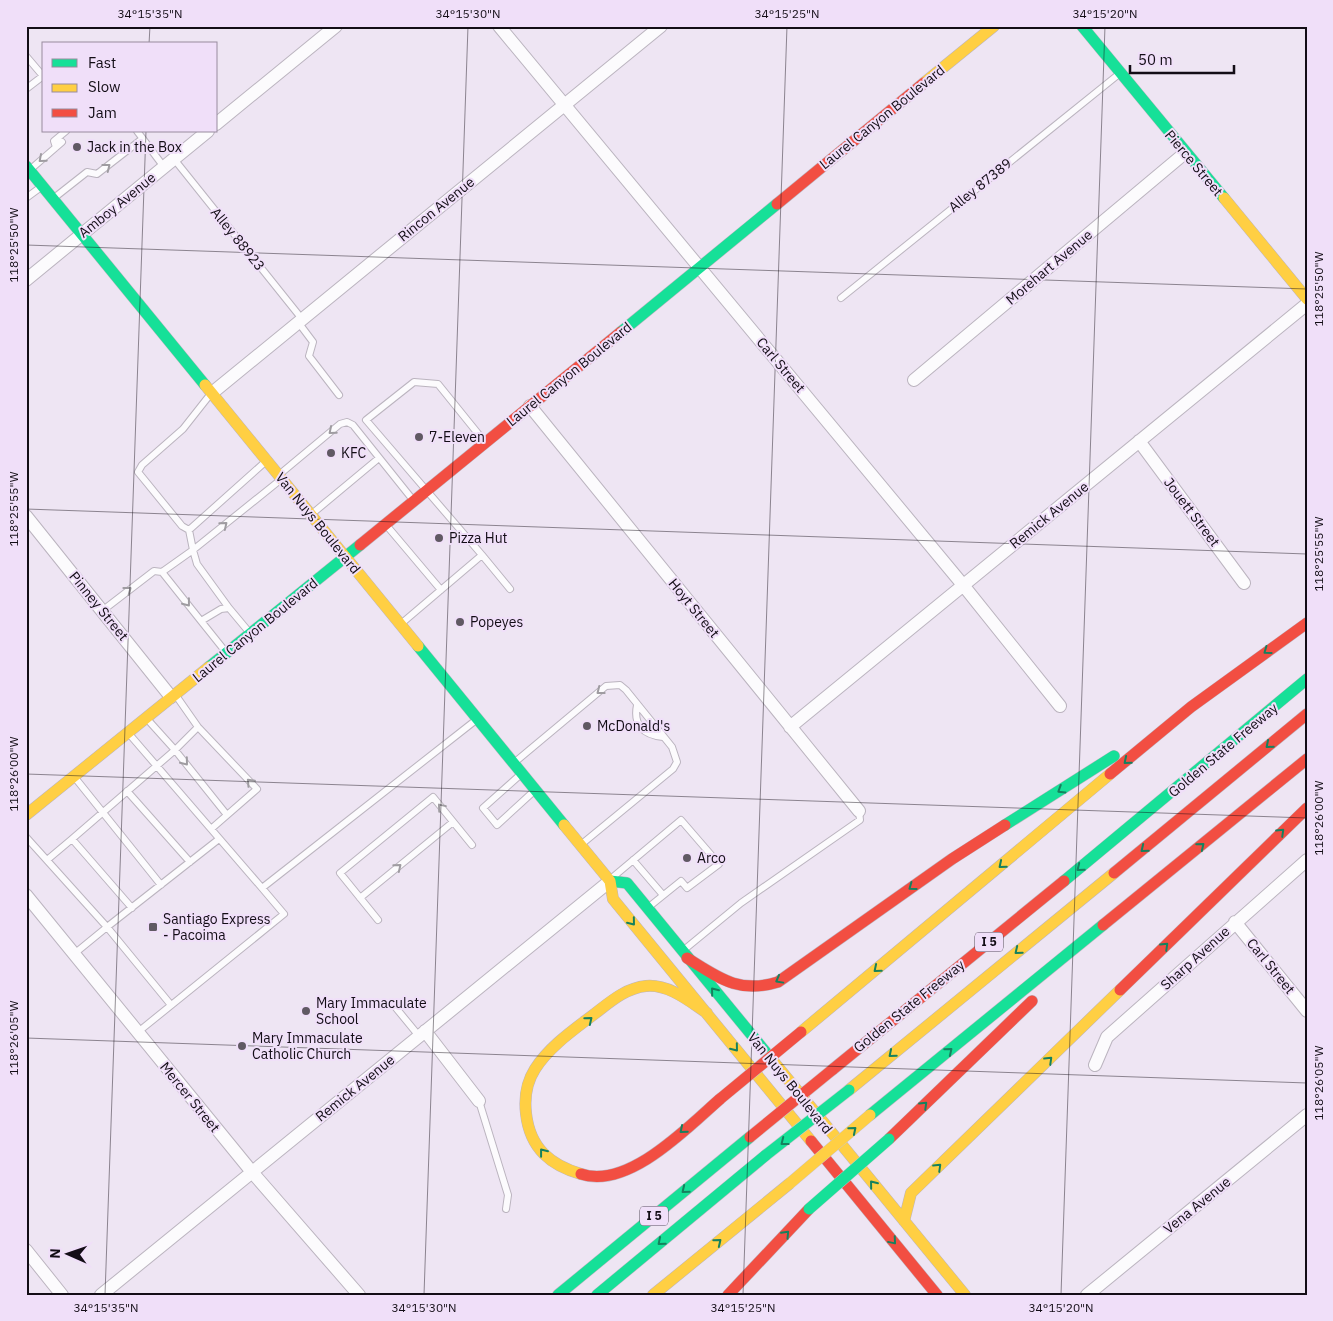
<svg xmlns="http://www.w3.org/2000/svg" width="1333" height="1321" viewBox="0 0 1333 1321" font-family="'IBM Plex Sans',sans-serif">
<rect width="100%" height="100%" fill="#eee5f3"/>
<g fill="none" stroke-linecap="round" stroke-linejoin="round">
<!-- lane casing -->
<g stroke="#bbb4bf" stroke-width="8">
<path id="lane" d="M26 56 43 76 26 89
M137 131 164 167
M56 147 54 141 66 131
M174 159 302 319
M32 168 62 142
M26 198 41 187
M54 198 87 172 97 174 142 139
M841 298 1119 74
M298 322 313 342 309 356 339 395
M280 474 340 424 347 422 353 425 413 500
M313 513 379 458
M387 526 441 590
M189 530 264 463
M482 555 510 589
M162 572 193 550 189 530 182 526 138 472 142 465 183 429 209 396
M229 608 249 632
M102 611 154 571 162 572 201 621 221 609 229 608 197 564 193 550 279 481
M201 621 225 651
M402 623 482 555 366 420 414 382 438 384 484 441
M177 697 198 727 257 789 211 829
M637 705C633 725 643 735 663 737
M198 727 175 750 227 815
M130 735 262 888
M515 762 606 686 620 685 626 690 672 747 677 762 673 769 583 843
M520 775 483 808 497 825 533 792
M76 779 161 885
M127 791 190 862
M26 837 107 927 219 839
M47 860 72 839
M633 860 663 895
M613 877 681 820 719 864 687 888 681 881 650 906
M360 898 453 822
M132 908 72 839 175 750 148 720
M378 920 340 873 433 797 472 845
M685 949 741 903 860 820 859 811
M74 954 107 927 171 1005
M396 1008 419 1036
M138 1032 284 914 262 888 476 720
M479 1101 508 1195 506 1209"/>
</g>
<!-- street casing -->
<g stroke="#bbb4bf" stroke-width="14">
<path id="street" d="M499 26 963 585 1060 706
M216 124 336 26
M26 280 208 131
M914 380 1185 153
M212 393 661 26
M530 406 859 811
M1139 441 1244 583
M26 516 171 697
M790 727 1307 304
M26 895 252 1172 359 1295
M1235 922 1307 1011
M425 1031 479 1101
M1095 1065 1107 1037 1307 860
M26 1250 62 1295
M101 1295 610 881
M1087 1295 1307 1115"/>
</g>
<!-- fast casing -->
<g stroke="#bbb4bf" stroke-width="12">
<path id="fast" d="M1082 26 1224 198
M26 166 205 385
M621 332 777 204
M418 646 564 825
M209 667 360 545
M1005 825 1114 756
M610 881 627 883 773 1061
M1064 881 1307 679
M870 1115 1103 925
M558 1295 750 1137
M597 1295 766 1155"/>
</g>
<!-- slow casing -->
<g stroke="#bbb4bf" stroke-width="12">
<path id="slow" d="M924 83 994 26
M1224 198 1307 299
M205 385 418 646
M26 815 209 667
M564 825 610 881 613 899 811 1141
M801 1032 1110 774
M773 1061 965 1295
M849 1090 1114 873
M581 1174C567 1170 555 1165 544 1154 524 1134 519 1094 535 1069 549 1047 572 1031 593 1015 609 1003 625 988 646 986 669 984 689 1001 707 1013
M904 1221 911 1193 1120 990
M653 1295 789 1184"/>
</g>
<!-- jam casing -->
<g stroke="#bbb4bf" stroke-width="12">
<path id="jam" d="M777 204 924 83
M360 545 621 332
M1110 774 1191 707 1307 623
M1114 873 1307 714
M1103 925 1307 759
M687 958C719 978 739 994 778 982L952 859 1005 825
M1120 990 1307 808
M832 1070 1064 881
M889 1139 1032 1001
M811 1141 937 1295
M581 1174C628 1190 688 1127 720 1099
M728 1295 809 1209"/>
</g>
<!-- lane -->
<use href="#lane" stroke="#fcfbfd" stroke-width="6"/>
<!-- street -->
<use href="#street" stroke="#fcfbfd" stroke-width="12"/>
<!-- fast -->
<use href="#fast" stroke="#16e098" stroke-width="11"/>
<!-- slow -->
<use href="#slow" stroke="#ffcf43" stroke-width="11"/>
<!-- jam -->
<use href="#jam" stroke="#f24e42" stroke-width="11"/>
<!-- fast-bridge casing -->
<g stroke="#c9c5cc" stroke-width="12" stroke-linecap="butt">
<path id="fast-bridge" d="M766 1155 849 1090
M809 1209 889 1139"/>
</g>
<!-- slow-bridge casing -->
<g stroke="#c9c5cc" stroke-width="12" stroke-linecap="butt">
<path id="slow-bridge" d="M789 1184 870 1115"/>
</g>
<!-- jam-bridge casing -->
<g stroke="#c9c5cc" stroke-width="12" stroke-linecap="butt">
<path id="jam-bridge" d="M720 1099 801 1032
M750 1137 832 1070"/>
</g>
<!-- fast-bridge -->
<use href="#fast-bridge" stroke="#16e098" stroke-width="11"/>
<!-- slow-bridge -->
<use href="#slow-bridge" stroke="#ffcf43" stroke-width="11"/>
<!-- jam-bridge -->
<use href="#jam-bridge" stroke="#f24e42" stroke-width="11"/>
</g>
<!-- one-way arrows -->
<defs><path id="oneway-chevron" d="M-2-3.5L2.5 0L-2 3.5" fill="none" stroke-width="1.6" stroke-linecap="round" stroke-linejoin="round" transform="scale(1.25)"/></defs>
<g stroke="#9f9ca1">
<use href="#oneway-chevron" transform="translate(42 159) rotate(139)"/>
<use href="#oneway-chevron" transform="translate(107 167) rotate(-38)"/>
<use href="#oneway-chevron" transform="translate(332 431) rotate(140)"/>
<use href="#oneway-chevron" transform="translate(224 525) rotate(-39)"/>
<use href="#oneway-chevron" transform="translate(128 590) rotate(-37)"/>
<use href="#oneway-chevron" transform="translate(187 603) rotate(52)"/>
<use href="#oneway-chevron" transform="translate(600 691) rotate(142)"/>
<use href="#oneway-chevron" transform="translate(185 762) rotate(51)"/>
<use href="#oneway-chevron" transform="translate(250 782) rotate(-133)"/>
<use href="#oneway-chevron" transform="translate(441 807) rotate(-130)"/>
<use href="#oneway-chevron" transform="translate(398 867) rotate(-39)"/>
</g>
<g stroke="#15815e">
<use href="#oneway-chevron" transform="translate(1267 651) rotate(144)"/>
<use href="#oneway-chevron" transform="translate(1269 745) rotate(140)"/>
<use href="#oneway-chevron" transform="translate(1127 761) rotate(140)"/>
<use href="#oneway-chevron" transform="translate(1061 790) rotate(148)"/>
<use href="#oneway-chevron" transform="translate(1281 832) rotate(-44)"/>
<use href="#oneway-chevron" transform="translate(1201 846) rotate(-39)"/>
<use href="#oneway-chevron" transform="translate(1144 849) rotate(141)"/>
<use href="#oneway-chevron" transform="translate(1002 865) rotate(140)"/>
<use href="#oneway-chevron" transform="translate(1080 868) rotate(141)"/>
<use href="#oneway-chevron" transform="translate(912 887) rotate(144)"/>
<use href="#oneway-chevron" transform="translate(632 922) rotate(51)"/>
<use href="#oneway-chevron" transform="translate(1165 946) rotate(-44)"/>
<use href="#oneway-chevron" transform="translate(1018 951) rotate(141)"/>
<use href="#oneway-chevron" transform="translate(877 969) rotate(140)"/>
<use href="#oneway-chevron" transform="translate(779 980) rotate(151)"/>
<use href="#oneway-chevron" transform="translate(714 991) rotate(-129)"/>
<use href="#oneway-chevron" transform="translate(589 1020) rotate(-39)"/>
<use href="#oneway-chevron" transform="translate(735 1048) rotate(51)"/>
<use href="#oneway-chevron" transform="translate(949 1051) rotate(-39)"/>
<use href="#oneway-chevron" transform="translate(892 1054) rotate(140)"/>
<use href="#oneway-chevron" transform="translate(1049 1060) rotate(-44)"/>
<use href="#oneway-chevron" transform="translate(924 1105) rotate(-44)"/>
<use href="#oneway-chevron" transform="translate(683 1130) rotate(140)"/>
<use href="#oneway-chevron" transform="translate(853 1130) rotate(-40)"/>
<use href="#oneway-chevron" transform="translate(784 1142) rotate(142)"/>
<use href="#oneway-chevron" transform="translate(543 1152) rotate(-128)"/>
<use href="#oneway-chevron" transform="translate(938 1167) rotate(-44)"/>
<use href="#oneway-chevron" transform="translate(873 1184) rotate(-129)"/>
<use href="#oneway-chevron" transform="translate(685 1190) rotate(141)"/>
<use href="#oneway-chevron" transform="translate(786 1234) rotate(-47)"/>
<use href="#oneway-chevron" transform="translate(893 1241) rotate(50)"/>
<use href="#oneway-chevron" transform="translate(661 1242) rotate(140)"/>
<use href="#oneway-chevron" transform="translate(718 1242) rotate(-39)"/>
</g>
<!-- ticks -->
<path fill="none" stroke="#130d16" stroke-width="1" stroke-opacity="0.45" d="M149 44 150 26M26 245 1307 289M26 509 1307 554M26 774 1307 818M26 1038 1307 1083M105 1295 146 131M424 1295 468 26M743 1295 787 26M1061 1295 1105 26"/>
<!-- markers -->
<g fill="#605963" stroke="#f0dff9" stroke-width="2">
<circle cx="77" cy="147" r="5"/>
<circle cx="419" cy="437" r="5"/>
<circle cx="331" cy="453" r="5"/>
<circle cx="439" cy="538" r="5"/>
<circle cx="460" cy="622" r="5"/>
<circle cx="587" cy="726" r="5"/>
<circle cx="687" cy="858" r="5"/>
<rect x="148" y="922" width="10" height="10" rx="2.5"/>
<circle cx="306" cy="1011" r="5"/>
<circle cx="242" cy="1046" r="5"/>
</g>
<g text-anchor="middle" stroke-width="4" stroke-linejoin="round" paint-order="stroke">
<!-- shield labels -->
<g fill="#f0dff9" stroke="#554c5a" stroke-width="1">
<rect x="975" y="932.5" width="28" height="19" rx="4"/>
<rect x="640" y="1206.5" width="28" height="19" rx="4"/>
</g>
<g font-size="12" font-weight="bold" fill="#130d16">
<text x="989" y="946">I 5</text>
<text x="654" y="1220">I 5</text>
</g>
<!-- street labels -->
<g font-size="14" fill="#130d16" stroke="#f0dff9">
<text transform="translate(882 117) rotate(-39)" y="5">Laurel Canyon Boulevard</text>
<text transform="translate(1194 163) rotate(50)" y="5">Pierce Street</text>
<text transform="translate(980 185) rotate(-39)" y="5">Alley 87389</text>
<text transform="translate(117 205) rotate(-39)" y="5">Amboy Avenue</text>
<text transform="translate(436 209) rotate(-39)" y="5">Rincon Avenue</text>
<text transform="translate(238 239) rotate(51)" y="5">Alley 88923</text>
<text transform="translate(1049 267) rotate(-40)" y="5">Morehart Avenue</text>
<text transform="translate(781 365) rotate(50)" y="5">Carl Street</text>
<text transform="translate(569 374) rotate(-39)" y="5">Laurel Canyon Boulevard</text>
<text transform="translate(1192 512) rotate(53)" y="5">Jouett Street</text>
<text transform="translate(1049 515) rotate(-39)" y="5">Remick Avenue</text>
<text transform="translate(318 523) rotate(51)" y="5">Van Nuys Boulevard</text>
<text transform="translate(99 606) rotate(51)" y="5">Pinney Street</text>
<text transform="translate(694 608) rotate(51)" y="5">Hoyt Street</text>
<text transform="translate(255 630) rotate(-39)" y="5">Laurel Canyon Boulevard</text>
<text transform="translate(1223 750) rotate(-40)" y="5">Golden State Freeway</text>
<text transform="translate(1195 958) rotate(-42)" y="5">Sharp Avenue</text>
<text transform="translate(1271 966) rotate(51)" y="5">Carl Street</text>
<text transform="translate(909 1006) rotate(-39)" y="5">Golden State Freeway</text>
<text transform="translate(790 1083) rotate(51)" y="5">Van Nuys Boulevard</text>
<text transform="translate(355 1088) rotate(-39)" y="5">Remick Avenue</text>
<text transform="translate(190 1097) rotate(51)" y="5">Mercer Street</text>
<text transform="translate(1197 1205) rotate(-39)" y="5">Vena Avenue</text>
</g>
<!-- poi labels -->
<g font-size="14" fill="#130d16" stroke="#f0dff9" text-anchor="start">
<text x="87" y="152">Jack in the Box</text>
<text x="429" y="442">7-Eleven</text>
<text x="341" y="458">KFC</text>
<text x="449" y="543">Pizza Hut</text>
<text x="470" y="627">Popeyes</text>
<text x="597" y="731">McDonald's</text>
<text x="697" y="863">Arco</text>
<text x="163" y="924">Santiago Express<tspan x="163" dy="16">- Pacoima</tspan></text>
<text x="316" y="1008">Mary Immaculate<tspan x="316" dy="16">School</tspan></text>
<text x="252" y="1043">Mary Immaculate<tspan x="252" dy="16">Catholic Church</tspan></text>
</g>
</g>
<!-- border -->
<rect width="1333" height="1321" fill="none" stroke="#f0dff9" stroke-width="55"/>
<!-- legend -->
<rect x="42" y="42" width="175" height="90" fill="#f0dff9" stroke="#988b9e"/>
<rect x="52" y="59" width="25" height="8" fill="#16e098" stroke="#988b9e"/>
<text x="88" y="68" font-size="15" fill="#130d16">Fast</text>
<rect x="52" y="84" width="25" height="8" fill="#ffcf43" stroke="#988b9e"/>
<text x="88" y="92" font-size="15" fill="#130d16">Slow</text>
<rect x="52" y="109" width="25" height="8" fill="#f24e42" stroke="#988b9e"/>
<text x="88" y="118" font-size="15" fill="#130d16">Jam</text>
<!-- north arrow -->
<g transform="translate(68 1254) rotate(272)" stroke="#f0dff9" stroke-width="4" paint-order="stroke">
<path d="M0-4L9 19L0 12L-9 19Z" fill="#130d16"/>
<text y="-8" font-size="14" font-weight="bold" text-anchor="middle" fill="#130d16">N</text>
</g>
<!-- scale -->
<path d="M1130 65v8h104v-8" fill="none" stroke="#130d16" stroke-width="2.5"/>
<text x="1138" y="65" font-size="15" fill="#130d16" stroke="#f0dff9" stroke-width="4" paint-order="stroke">50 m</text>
<rect x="28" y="28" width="1278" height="1266" fill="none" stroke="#130d16" stroke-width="2"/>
<g font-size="12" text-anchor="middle" fill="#130d16">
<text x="150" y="18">34°15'35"N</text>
<text x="468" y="18">34°15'30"N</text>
<text x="787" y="18">34°15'25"N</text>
<text x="1105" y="18">34°15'20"N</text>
<text transform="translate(14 245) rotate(-90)" y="4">118°25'50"W</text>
<text transform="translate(1319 289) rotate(-90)" y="4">118°25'50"W</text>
<text transform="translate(14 509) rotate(-90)" y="4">118°25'55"W</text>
<text transform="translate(1319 554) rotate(-90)" y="4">118°25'55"W</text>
<text transform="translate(14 774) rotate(-90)" y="4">118°26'00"W</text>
<text transform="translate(1319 818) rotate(-90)" y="4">118°26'00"W</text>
<text transform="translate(14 1038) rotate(-90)" y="4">118°26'05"W</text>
<text transform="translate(1319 1083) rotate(-90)" y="4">118°26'05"W</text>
<text x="106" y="1312">34°15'35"N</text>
<text x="424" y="1312">34°15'30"N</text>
<text x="743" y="1312">34°15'25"N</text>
<text x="1061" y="1312">34°15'20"N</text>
</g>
</svg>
